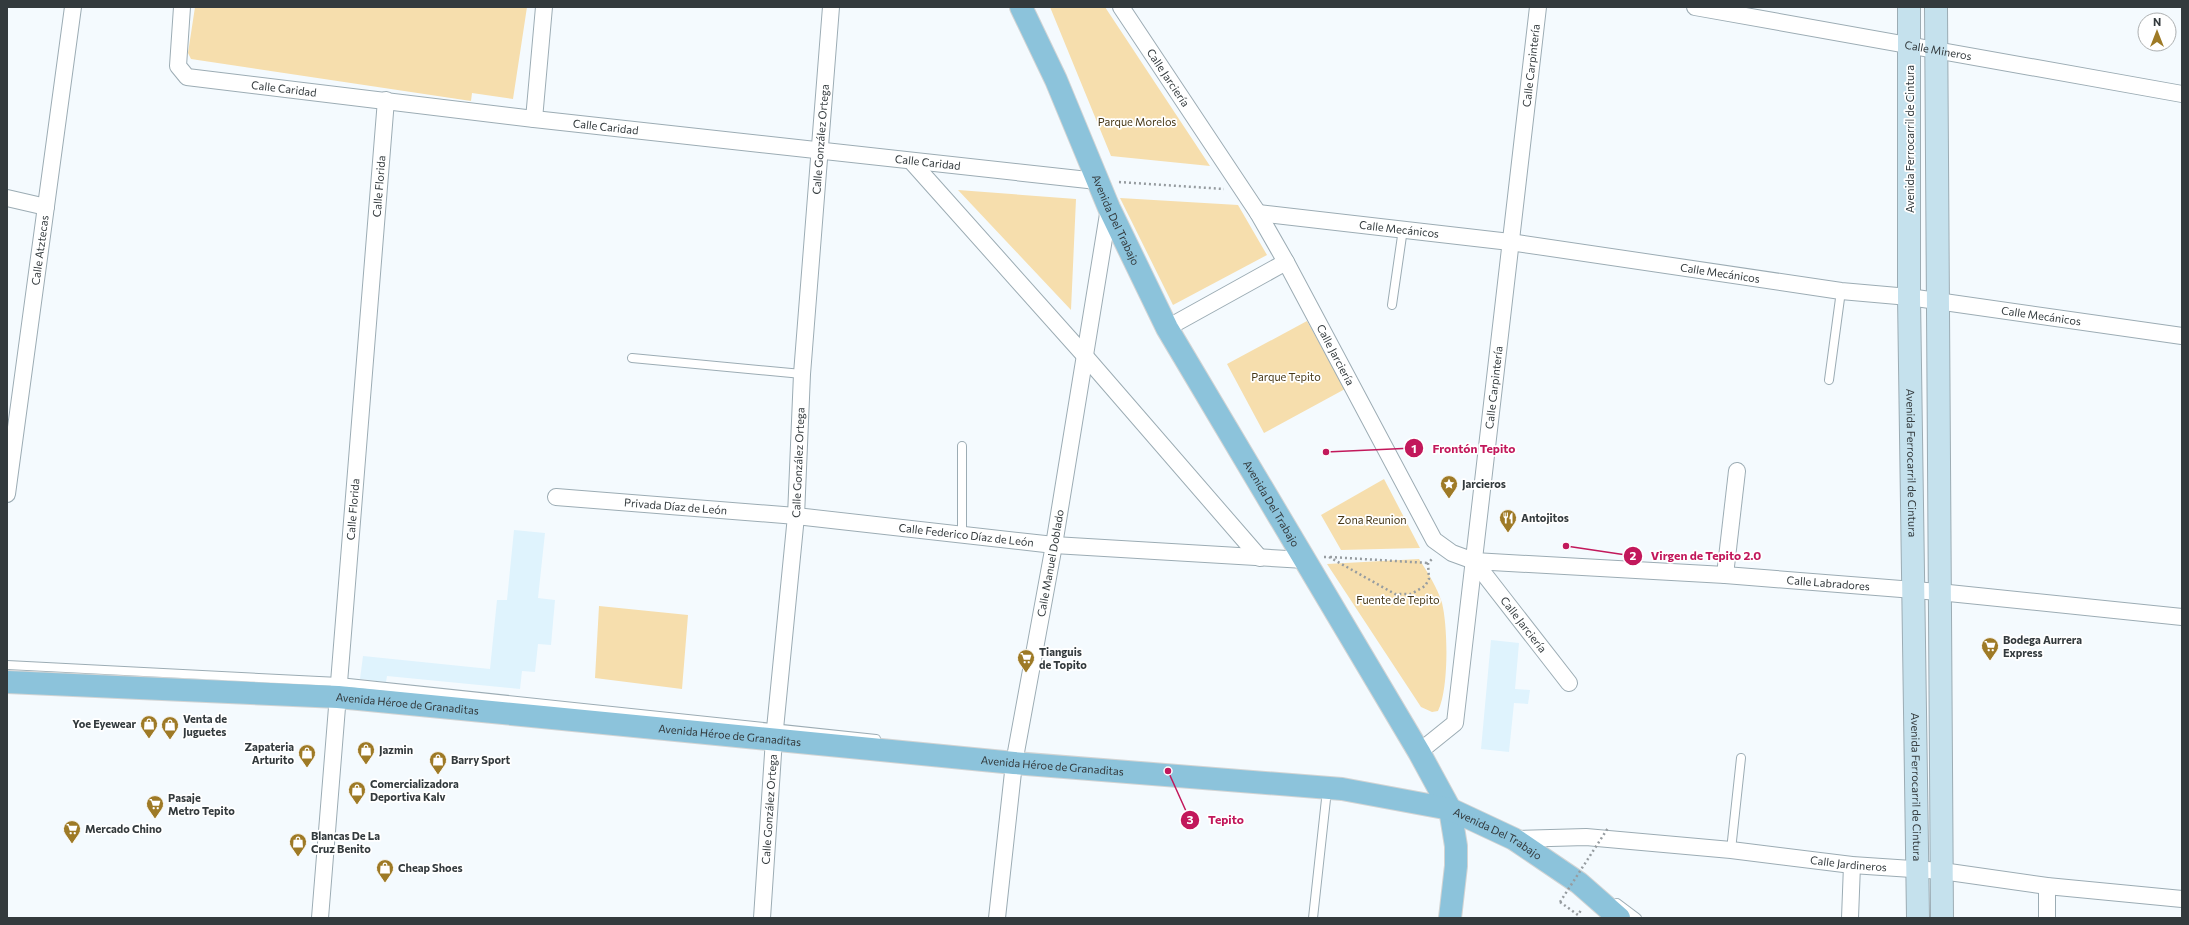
<svg xmlns="http://www.w3.org/2000/svg" width="2189" height="925" viewBox="0 0 2189 925" font-family="Commissioner,sans-serif">
<rect width="100%" height="100%" fill="#f4fafe"/>
<!-- built -->
<path fill="#dff3fd" d="M514 530 545 533 538 598 555 600 551 645 538 644 535 672 522 671 520 689 387 676 386 682 360 679 363 656 490 669 497 600H507Z
M1491 640 1519 643 1515 689 1530 690 1528 704 1514 703 1509 752 1481 749Z"/>
<!-- green -->
<path fill="#f6dead" d="M195 7H527L513 99 472 93 471 101 191 59 188 53Z
M1050 7H1105L1210 166 1111 156Z
M958 190 1076 199 1071 310Z
M1120 198 1238 205 1267 255 1173 305Z
M1307 321 1345 389 1264 433 1227 364Z
M1384 479 1420 548 1341 550 1321 515Z
M1419 559C1428 573 1437 587 1442 603 1448 627 1449 689 1438 711L1432 712 1421 707 1327 564Z
M599 606 688 615 682 689 595 678Z"/>
<g fill="none" stroke-linecap="round" stroke-linejoin="round">
<!-- lane casing -->
<g stroke="#9cacb4" stroke-width="10">
<path id="lane" d="M1392 305 1403 229
M632 358 802 374
M1829 380 1841 291
M962 535V446
M7 665 339 682 876 739
M1731 850 1741 758
M1617 903 1637 918
M1313 918 1327 790"/>
</g>
<!-- street casing -->
<g stroke="#9cacb4" stroke-width="18">
<g id="street">
<path id="s1" d="M182 7 178 66 187 77 534 119 1097 181"/>
<path id="s2" d="M1121 7 1258 213 1286 262 1434 540 1452 553 1474 561 1569 683"/>
<path id="s3" d="M1695 7 2182 94"/>
<path d="M534 119 544 7"/>
<path d="M911 161 1085 356 1260 558"/>
<path d="M7 198 46 207"/>
<path id="s4" d="M1258 213 1510 242 1841 291 1909 297 2182 336"/>
<path d="M1167 328 1286 262"/>
<path id="s5" d="M7 494 73 7"/>
<path id="s6" d="M556 497 796 516 1054 545 1305 560"/>
<path id="s7" d="M1474 561 1725 575 1939 592 2182 617"/>
<path d="M1725 575 1737 471"/>
<path id="s8" d="M1419 752 1455 723 1538 7"/>
<path id="s9" d="M1514 839 1586 837 1731 850 1852 865 1942 871 2047 886 2182 899"/>
<path id="s10" d="M320 918 386 100"/>
<path id="s11" d="M762 918 774 739 796 516 802 374 831 7"/>
<path id="s12" d="M997 918 1014 763 1054 545 1109 208"/>
<path d="M1850 918 1852 865"/>
<path d="M2047 918V886"/>
</g>
</g>
<!-- secondary casing -->
<g stroke="#9cacb4" stroke-width="24">
<g id="secondary">
<path id="s13" d="M1909 7V297L1918 918"/>
<path d="M1936 7 1942 918"/>
</g>
</g>
<!-- primary casing -->
<g stroke="#d2d4d4" stroke-width="24">
<g id="primary">
<path id="s14" d="M1021 7 1056 80 1109 208 1167 328 1419 752 1450 809 1456 846V866L1450 918"/>
<path id="s15" d="M7 682 338 697 1014 763 1342 789 1450 809 1514 839 1579 883 1619 918"/>
</g>
</g>
<!-- path -->
<path stroke="#969ca0" stroke-width="2.5" stroke-dasharray="2 3" stroke-linecap="butt" d="M1119 182 1224 189
M1324 557H1329L1395 594H1411L1425 586 1429 579 1428 563 1432 559
M1330 557 1428 563
M1560 902 1578 915 1581 910"/>
<!-- lane -->
<use href="#lane" stroke="#fff" stroke-width="8"/>
<!-- street -->
<use href="#street" stroke="#fff" stroke-width="16"/>
<!-- secondary -->
<use href="#secondary" stroke="#c5e1ed" stroke-width="22"/>
<!-- primary -->
<use href="#primary" stroke="#8cc3db" stroke-width="22"/>
<!-- path-bridge -->
<path stroke="#969ca0" stroke-width="2.5" stroke-dasharray="2 3" stroke-linecap="butt" d="M1560 902 1608 828"/>
</g>
<!-- icons -->
<defs>
<g id="sight-pin" transform="scale(0.9)"><path d="M0 17L-7.5 6A9.5 9.5 0 1 1 7.5 6Z" fill="#9e7a26" stroke="#fff"/><path d="M0-6L1.8-2.2L6-1.7L2.9 1.2L3.7 5.4L0 3.3L-3.7 5.4L-2.9 1.2L-6-1.7L-1.8-2.2Z" fill="#fff"/></g>
<g id="restaurant-pin" transform="scale(0.9)"><path d="M0 17L-7.5 6A9.5 9.5 0 1 1 7.5 6Z" fill="#9e7a26" stroke="#fff"/><path d="M-5-6h1v4h1v-4h1v4h1v-4h1v5L-1.5 .5V6h-2V.5L-5-1ZM5-6V6H3V1.5H1.5Q1.5-4 5-6Z" fill="#fff"/></g>
<g id="supermarket-pin" transform="scale(0.9)"><path d="M0 17L-7.5 6A9.5 9.5 0 1 1 7.5 6Z" fill="#9e7a26" stroke="#fff"/><path d="M-6-5.5h2.5l.6 2H6L4.5 2H-2.5L-4.4-4H-6ZM-1.5 3.2a1.3 1.3 0 1 0 .1 0ZM3 3.2a1.3 1.3 0 1 0 .1 0Z" fill="#fff"/></g>
<g id="shop-pin" transform="scale(0.9)"><path d="M0 17L-7.5 6A9.5 9.5 0 1 1 7.5 6Z" fill="#9e7a26" stroke="#fff"/><path d="M-5-2.5h2.3a2.7 3.5 0 0 1 5.4 0H5L5.5 6h-11ZM-1.5-2.5h3a1.5 2.3 0 0 0-3 0Z" fill="#fff"/></g>
</defs>
<g fill-rule="evenodd">
<use href="#sight-pin" x="1449" y="484"/>
<use href="#restaurant-pin" x="1508" y="518"/>
<use href="#supermarket-pin" x="1990" y="646"/>
<use href="#supermarket-pin" x="1026" y="658"/>
<use href="#shop-pin" x="149" y="724"/>
<use href="#shop-pin" x="170" y="725"/>
<use href="#shop-pin" x="366" y="750"/>
<use href="#shop-pin" x="307" y="753"/>
<use href="#shop-pin" x="438" y="760"/>
<use href="#shop-pin" x="357" y="790"/>
<use href="#supermarket-pin" x="155" y="804"/>
<use href="#supermarket-pin" x="72" y="829"/>
<use href="#shop-pin" x="298" y="842"/>
<use href="#shop-pin" x="385" y="868"/>
</g>
<g text-anchor="middle" stroke-width="3.5" stroke-linejoin="round" paint-order="stroke">
<!-- street labels -->
<g font-size="11" fill="#333a3d" stroke="#fff">
<text dy="4" stroke="none"><textPath href="#s3" startOffset="247">Calle Mineros</textPath></text>
<text dy="4" stroke="none"><textPath href="#s8" startOffset="708">Calle Carpintería</textPath></text>
<text dy="4" stroke="none"><textPath href="#s2" startOffset="85">Calle Jarciería</textPath></text>
<text dy="4" stroke="none"><textPath href="#s1" startOffset="171">Calle Caridad</textPath></text>
<text dy="4" stroke="none"><textPath href="#s1" startOffset="495">Calle Caridad</textPath></text>
<text dy="4" stroke="none"><textPath href="#s11" startOffset="781">Calle González Ortega</textPath></text>
<text transform="translate(1910 139) rotate(-90)" y="4">Avenida Ferrocarril de Cintura</text>
<text dy="4" stroke="none"><textPath href="#s1" startOffset="819">Calle Caridad</textPath></text>
<text dy="4" stroke="none"><textPath href="#s10" startOffset="734">Calle Florida</textPath></text>
<text dy="4" stroke="none"><textPath href="#s14" startOffset="233">Avenida Del Trabajo</textPath></text>
<text dy="4" stroke="none"><textPath href="#s4" startOffset="142">Calle Mecánicos</textPath></text>
<text dy="4" stroke="none"><textPath href="#s5" startOffset="246">Calle Atztecas</textPath></text>
<text dy="4" stroke="none"><textPath href="#s4" startOffset="466">Calle Mecánicos</textPath></text>
<text dy="4" stroke="none"><textPath href="#s4" startOffset="790">Calle Mecánicos</textPath></text>
<text dy="4" stroke="none"><textPath href="#s2" startOffset="409">Calle Jarciería</textPath></text>
<text dy="4" stroke="none"><textPath href="#s8" startOffset="384">Calle Carpintería</textPath></text>
<text dy="4" stroke="none"><textPath href="#s13" startOffset="456">Avenida Ferrocarril de Cintura</textPath></text>
<text dy="4" stroke="none"><textPath href="#s11" startOffset="457">Calle González Ortega</textPath></text>
<text dy="4" stroke="none"><textPath href="#s14" startOffset="557">Avenida Del Trabajo</textPath></text>
<text dy="4" stroke="none"><textPath href="#s6" startOffset="120">Privada Díaz de León</textPath></text>
<text dy="4" stroke="none"><textPath href="#s10" startOffset="410">Calle Florida</textPath></text>
<text dy="4" stroke="none"><textPath href="#s6" startOffset="412">Calle Federico Díaz de León</textPath></text>
<text dy="4" stroke="none"><textPath href="#s12" startOffset="359">Calle Manuel Doblado</textPath></text>
<text dy="4" stroke="none"><textPath href="#s7" startOffset="355">Calle Labradores</textPath></text>
<text dy="4" stroke="none"><textPath href="#s2" startOffset="745">Calle Jarciería</textPath></text>
<text dy="4" stroke="none"><textPath href="#s15" startOffset="401">Avenida Héroe de Granaditas</textPath></text>
<text dy="4" stroke="none"><textPath href="#s15" startOffset="725">Avenida Héroe de Granaditas</textPath></text>
<text dy="4" stroke="none"><textPath href="#s15" startOffset="1049">Avenida Héroe de Granaditas</textPath></text>
<text dy="4" stroke="none"><textPath href="#s13" startOffset="780">Avenida Ferrocarril de Cintura</textPath></text>
<text dy="4" stroke="none"><textPath href="#s11" startOffset="109">Calle González Ortega</textPath></text>
<text dy="4" stroke="none"><textPath href="#s15" startOffset="1503">Avenida Del Trabajo</textPath></text>
<text dy="4" stroke="none"><textPath href="#s9" startOffset="336">Calle Jardineros</textPath></text>
</g>
<!-- park labels -->
<g font-size="11" fill="#463716" stroke="#fff">
<text x="1137" y="126">Parque Morelos</text>
<text x="1286" y="381">Parque Tepito</text>
<text x="1372" y="524">Zona Reunion</text>
<text x="1398" y="604">Fuente de Tepito</text>
</g>
<!-- poi labels -->
<g font-size="11" font-weight="bold" fill="#333a3d" stroke="#fff" text-anchor="start">
<text x="1462" y="488">Jarcieros</text>
<text x="1521" y="522">Antojitos</text>
<text x="2003" y="644">Bodega Aurrera<tspan x="2003" dy="13">Express</tspan></text>
<text x="1039" y="656">Tianguis<tspan x="1039" dy="13">de Topito</tspan></text>
<text x="183" y="723">Venta de<tspan x="183" dy="13">Juguetes</tspan></text>
<text x="136" y="728" text-anchor="end">Yoe Eyewear</text>
<text x="294" y="751" text-anchor="end">Zapateria<tspan x="294" dy="13">Arturito</tspan></text>
<text x="379" y="754">Jazmin</text>
<text x="451" y="764">Barry Sport</text>
<text x="370" y="788">Comercializadora<tspan x="370" dy="13">Deportiva Kalv</tspan></text>
<text x="168" y="802">Pasaje<tspan x="168" dy="13">Metro Tepito</tspan></text>
<text x="85" y="833">Mercado Chino</text>
<text x="311" y="840">Blancas De La<tspan x="311" dy="13">Cruz Benito</tspan></text>
<text x="398" y="872">Cheap Shoes</text>
</g>
</g>
<!-- callouts -->
<path fill="none" stroke="#c2185b" stroke-width="1.5" d="M1326 452L1414 448M1566 546L1633 556M1168 771L1190 820"/>
<g fill="#c2185b" stroke="#fff" stroke-width="1.5">
<circle cx="1326" cy="452" r="4"/>
<circle cx="1566" cy="546" r="4"/>
<circle cx="1168" cy="771" r="4"/>
<circle cx="1414" cy="448" r="10"/>
<circle cx="1633" cy="556" r="10"/>
<circle cx="1190" cy="820" r="10"/>
</g>
<g font-size="12" text-anchor="middle" font-weight="bold" fill="#fff">
<text x="1414" y="453">1</text>
<text x="1633" y="560">2</text>
<text x="1190" y="824">3</text>
</g>
<g font-size="12" text-anchor="middle" font-weight="bold" fill="#c2185b" stroke="#fff" stroke-width="3.5" stroke-linejoin="round" paint-order="stroke">
<text x="1474" y="453">Frontón Tepito</text>
<text x="1706" y="560">Virgen de Tepito 2.0</text>
<text x="1226" y="824">Tepito</text>
</g>
<!-- border -->
<rect width="2189" height="925" fill="none" stroke="#333a3d" stroke-width="16"/>
<!-- north arrow -->
<g transform="translate(2157 32)"><circle r="19" fill="#ffffff" stroke="#adb0b1"/>
<path d="M0-3L7 15L0 10L-7 15Z" fill="#9e7a26"/>
<text y="-6" font-size="11" font-weight="bold" text-anchor="middle" fill="#333a3d">N</text>
</g>
</svg>
